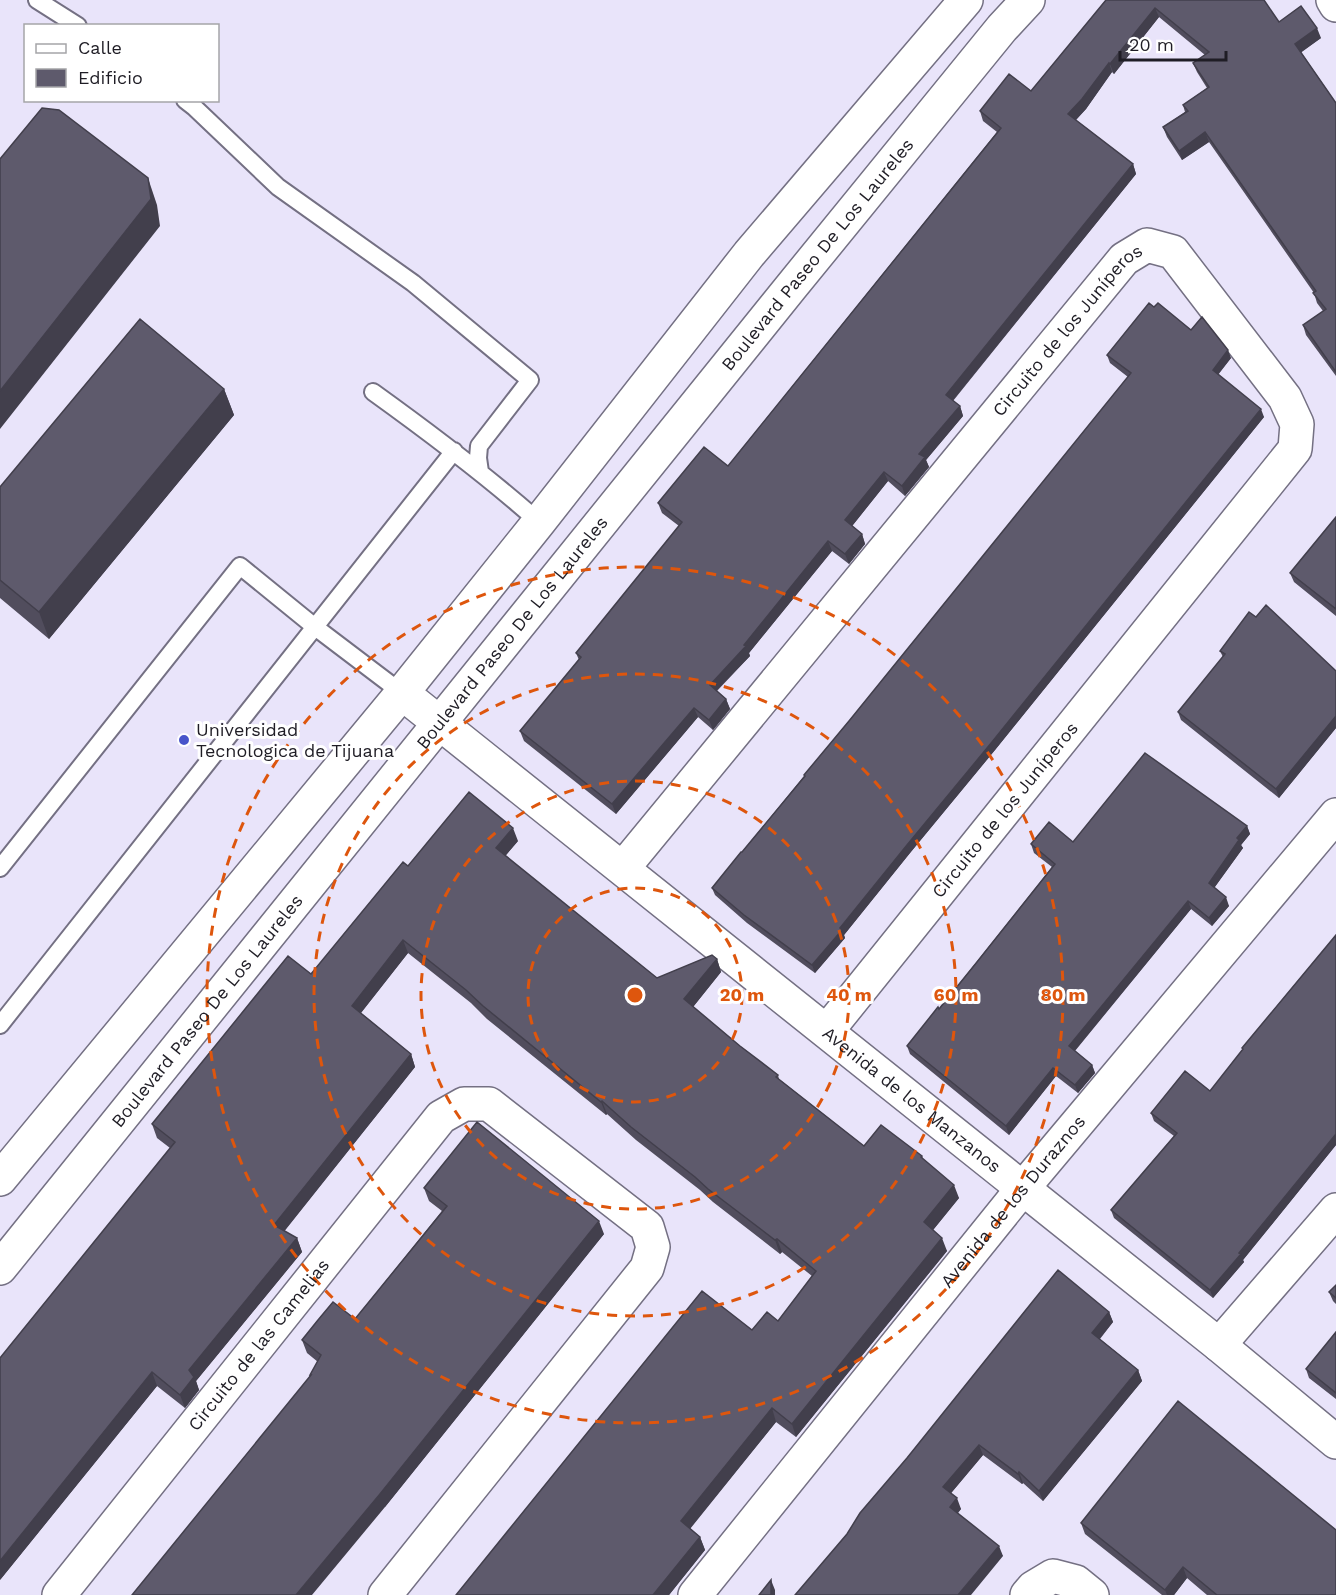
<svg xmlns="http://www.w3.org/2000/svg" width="1336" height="1595" viewBox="0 0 1336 1595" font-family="'Work Sans',sans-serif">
<rect width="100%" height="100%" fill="#e9e4fa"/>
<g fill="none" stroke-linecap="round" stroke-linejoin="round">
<!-- lane casing -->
<g stroke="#747083" stroke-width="20">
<path id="lane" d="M37 0 78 26
M185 100 194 107 278 187 413 283 530 380 479 446 478 458 480 472
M373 392C430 433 486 475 539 522
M0 868 240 566 315 627 402 693
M0 1025 454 451"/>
</g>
<!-- street casing -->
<g stroke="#747083" stroke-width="36">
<g id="street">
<path d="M1333 0 1336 5"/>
<path id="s1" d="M402 693 1219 1345 1336 1442"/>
<path id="s2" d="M623 868 1124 259 1147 245 1173 252 1285 398 1297 424 1295 449 827 1031"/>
<path d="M1219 1345 1336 1210"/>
<path id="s3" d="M59 1595 441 1117 464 1104H489L647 1227 653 1247 647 1268 385 1595"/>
<path id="s4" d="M695 1595 1023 1188 1336 815"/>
<path d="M1027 1595 1033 1588 1053 1576 1076 1582 1092 1595"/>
</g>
</g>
<!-- secondary casing -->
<g stroke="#747083" stroke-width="36">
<g id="secondary">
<path d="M0 1179 402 693 539 522 749 254 966 0"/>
<path id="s5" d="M0 1268 791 287 1002 28 1028 0"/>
</g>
</g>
<!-- lane -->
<use href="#lane" stroke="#fff" stroke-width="16"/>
<!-- street -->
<use href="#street" stroke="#fff" stroke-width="33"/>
<!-- secondary -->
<use href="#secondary" stroke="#fff" stroke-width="33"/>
</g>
<!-- wall -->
<path fill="#514d5d" d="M1106 0 1279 22 1321 38 1301 52 1336 103V376L1306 335 1303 325 1323 311 1317 303 1314 293 1209 142 1182 160 1167 137 1163 127 1185 112 1183 105 1207 88 1197 72 1193 63 1205 55 1159 17 1114 74 1112 72 1086 109 1076 120 1133 164 1136 174 953 401 960 406 963 416 926 460 929 467 905 496 888 481 852 526 862 534 865 544 849 564 832 551 749 653 750 656 717 691 726 699 730 709 713 730 698 717 616 814 524 741 520 731 579 660 576 653 679 526 662 513 658 503 728 466 997 132 983 121 980 111 1031 91Z
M1154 307 1191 330 1231 358 1218 375 1264 417 995 750 910 853 844 935 845 938 815 973 747 923 715 895 712 888 742 852 804 776V775L849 721 1128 377 1110 363 1107 355Z
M224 389 234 415 49 639 0 598V487Z
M1336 517V616L1294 582 1290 573Z
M1256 617 1336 671V728L1279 798 1181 720 1178 712 1223 657 1220 651Z
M1247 826 1250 834 1241 845 1243 848 1214 888 1229 906 1212 926 1191 909 1075 1051 1092 1065 1095 1073 1078 1093 1056 1076 1009 1135 910 1054 907 1046 939 1009 1052 867 1034 853 1031 844 1073 842Z
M518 841 505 856 657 978 717 959 721 972 693 1007 740 1046 778 1075 779 1079 864 1146 922 1156 923 1159 959 1198 933 1230 947 1251 796 1437 776 1422 690 1528 700 1537 705 1550 669 1595H456L752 1330 778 1321 812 1276 782 1252 780 1254 713 1202 700 1190 636 1140 607 1114 606 1115 487 1019 471 1003 408 953 361 1013 411 1054 415 1067 284 1231 297 1238 302 1252 196 1381 199 1390 185 1408 157 1386 0 1580 170 1148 157 1138 152 1124 311 974 408 866Z
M1336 935V1145L1260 1239 1243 1260 1244 1262 1213 1298 1114 1218 1111 1210 1174 1136 1154 1121 1151 1113 1210 1091 1243 1050 1242 1048Z
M424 1188 604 1234 385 1507 310 1376V1375L318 1362 307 1353 302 1340 355 1319 442 1211 429 1201Z
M1336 1285V1304L1333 1301 1329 1292Z
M1109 1312 1113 1322 1100 1339 1138 1370 1142 1381 1043 1501 1023 1483 1022 1484 983 1455 951 1493 961 1509 958 1513 1003 1556 795 1595Z
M1336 1332V1399L1309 1378 1306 1369Z
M1081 1523 1336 1595H1207L1187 1578 1174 1595H1162L1085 1534Z"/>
<!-- shaded-wall -->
<path fill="#423f4c" d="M1155 8 1159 17 1114 74 1110 64Z
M1317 28 1321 38 1299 54 1295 44Z
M1109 63 1112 72 1086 109 1072 124 1068 114Z
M1205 132 1209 142 1182 160 1179 151Z
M1133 164 1136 174 949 405 946 395Z
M148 178 157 205 160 226 0 429V391Z
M1228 350 1231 358 1215 378 1213 370Z
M224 389 234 415 49 639 39 612Z
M960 406 963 416 926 460 929 467 905 496 902 486 919 454Z
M1261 409 1264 417 995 750 910 853 844 935 845 938 815 973 812 965 840 928Z
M884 472 888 481 849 530 845 520Z
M862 534 865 544 849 564 845 554Z
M828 541 832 551 749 653 750 656 713 694 710 685 744 645Z
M726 699 730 709 713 730 709 720Z
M694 708 698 717 616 814 612 804Z
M1336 716V728L1279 798 1276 789Z
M1247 826 1250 834 1241 845 1243 848 1212 891 1209 883 1237 838Z
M513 828 518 841 501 861 496 848Z
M1226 897 1229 906 1212 926 1209 918Z
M1188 901 1191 909 1072 1054 1069 1046Z
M403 940 408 953 356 1019 352 1006Z
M717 959 721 972 689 1012 684 999Z
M411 1054 415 1067 279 1238 274 1225Z
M1092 1065 1095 1073 1078 1093 1075 1085Z
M1053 1068 1056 1076 1009 1135 1006 1126Z
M602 1101 607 1114 606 1115 601 1102Z
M1336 1134V1145L1260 1239 1243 1260 1244 1262 1213 1298 1210 1290Z
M954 1185 959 1198 929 1235 924 1222Z
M599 1221 604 1234 385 1507 312 1595H296Z
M297 1238 302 1252 196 1381 199 1390 185 1408 180 1395 189 1370Z
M942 1238 947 1251 796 1437 792 1424Z
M777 1239 782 1252 780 1254 775 1240Z
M1109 1312 1113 1322 1096 1343 1092 1333Z
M1138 1370 1142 1381 1043 1501 1039 1491Z
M152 1372 157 1386 0 1580V1561Z
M772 1408 776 1422 686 1534 681 1521Z
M979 1445 983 1455 947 1498 943 1487Z
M1019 1472 1023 1483 1022 1484 1018 1474Z
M957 1498 961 1509 954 1517 950 1507Z
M700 1537 705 1550 669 1595H653Z
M999 1546 1003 1556 971 1595H958Z
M1183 1567 1187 1578 1174 1595H1167L1165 1590Z
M771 1580 775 1590V1595H771Z"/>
<!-- building -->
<path fill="#5e5a6c" stroke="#423f4c" stroke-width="1.5" d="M1106 0H1264L1279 22 1301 6 1317 28 1295 44 1336 103V372L1303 325 1326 309 1313 293 1316 291 1205 132 1179 151 1163 127 1188 111 1183 105 1209 87 1193 63 1209 52 1155 8 1110 64 1109 63 1082 99 1068 114 1133 164 946 395 960 406 919 454 925 457 902 486 884 472 845 520 862 534 845 554 828 541 744 645 746 646 710 685 726 699 709 720 694 708 612 804 520 731 581 657 576 653 682 522 658 503 704 447 728 466 1001 128 980 111 1009 74 1031 91Z
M42 108 59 110 148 178 151 199 0 391V159Z
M1149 303 1154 307 1158 303 1191 330 1202 317 1228 350 1213 370 1261 409 992 742 907 845 840 928 842 930 812 965 744 915 712 888 741 852H742L805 776 804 775 849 721 1131 373 1107 355Z
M140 319 224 389 39 612 0 580V487Z
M1336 517V609L1290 573Z
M1266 605 1336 671V716L1276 789 1178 712 1225 654 1220 651 1249 612 1256 617Z
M1145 753 1247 826 1237 838 1239 840 1209 883 1226 897 1209 918 1188 901 1069 1046 1092 1065 1075 1085 1053 1068 1006 1126 907 1046 938 1007 939 1009 977 962 1055 864 1031 844 1049 822 1073 842Z
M469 792 513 828 496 848 657 978 712 955 717 959 684 999 740 1046 778 1075 776 1077 864 1146 881 1125 922 1156 921 1157 954 1185 924 1222 942 1238 792 1424 772 1408 681 1521 700 1537 653 1595H456L702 1291 752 1330 767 1312 778 1321 816 1271 777 1239 775 1240 708 1189 695 1177 631 1127 602 1101 601 1102 483 1006 466 990 403 940 352 1006 411 1054 274 1225 297 1238 189 1370 194 1377 180 1395 152 1372 0 1561V1358L175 1142 152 1124 288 956 311 974 403 862 408 866Z
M1336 935V1134L1257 1231 1239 1253 1241 1254 1210 1290 1111 1210 1177 1133 1151 1113 1185 1071 1210 1091 1243 1049 1242 1048Z
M477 1122 599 1221 380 1494 296 1595H132L311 1375H310L321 1355 302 1340 318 1320 333 1302 355 1319 447 1206 424 1188Z
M1058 1270 1109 1312 1092 1333 1138 1370 1039 1491 1019 1472 1018 1474 979 1445 943 1487 957 1498 950 1507 999 1546 958 1595H795L847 1534 860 1513 907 1458Z
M1336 1285V1298L1329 1292Z
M1336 1332V1393L1306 1369Z
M1178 1401 1336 1530V1595H1217L1183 1567 1165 1590 1081 1523Z
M771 1580V1595H759Z"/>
<!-- distance rings -->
<g fill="none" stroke="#de560d" stroke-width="3" stroke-dasharray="10 8">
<circle cx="635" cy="995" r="107"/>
<circle cx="635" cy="995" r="214"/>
<circle cx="635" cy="995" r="321"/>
<circle cx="635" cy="995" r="428"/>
</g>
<!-- markers -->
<circle fill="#4855ca" stroke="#fff" stroke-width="2" cx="184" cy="740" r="6"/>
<g text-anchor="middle" stroke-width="6" stroke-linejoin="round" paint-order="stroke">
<!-- street labels -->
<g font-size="18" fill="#1f1d25" stroke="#fff">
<text dy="6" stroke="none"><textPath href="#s5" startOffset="1302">Boulevard Paseo De Los Laureles</textPath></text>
<text dy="6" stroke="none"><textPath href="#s2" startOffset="698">Circuito de los Juníperos</textPath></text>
<text dy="6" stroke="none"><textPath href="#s5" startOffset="816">Boulevard Paseo De Los Laureles</textPath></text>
<text transform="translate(1005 810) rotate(-51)" y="6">Circuito de los Juníperos</text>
<text dy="6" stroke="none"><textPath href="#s5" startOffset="330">Boulevard Paseo De Los Laureles</textPath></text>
<text dy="6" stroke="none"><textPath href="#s1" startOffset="652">Avenida de los Manzanos</textPath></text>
<text dy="6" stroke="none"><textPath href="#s4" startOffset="506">Avenida de los Duraznos</textPath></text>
<text dy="6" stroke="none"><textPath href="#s3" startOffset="320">Circuito de las Camelias</textPath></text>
</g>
<!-- poi labels -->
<g font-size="18" fill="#1f1d25" stroke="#fff" text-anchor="start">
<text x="196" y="736">Universidad<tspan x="196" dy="21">Tecnologica de Tijuana</tspan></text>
</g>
</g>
<circle cx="635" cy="995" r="9" fill="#de560d" stroke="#fff" stroke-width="3"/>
<g font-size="18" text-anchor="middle" font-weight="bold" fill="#de560d" stroke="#fff" stroke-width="6" stroke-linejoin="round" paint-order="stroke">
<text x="742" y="1001">20 m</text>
<text x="849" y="1001">40 m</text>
<text x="956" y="1001">60 m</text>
<text x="1063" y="1001">80 m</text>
</g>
<!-- legend -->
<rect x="24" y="24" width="195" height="78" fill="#ffffff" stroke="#a5a5a8" stroke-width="1.5"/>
<rect x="36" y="44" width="30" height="9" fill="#ffffff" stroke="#a5a5a8" stroke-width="1.5"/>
<text x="78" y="54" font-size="18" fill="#1f1d25">Calle</text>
<rect x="36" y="69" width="30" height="18" fill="#5e5a6c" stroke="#a5a5a8" stroke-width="1.5"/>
<text x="78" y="84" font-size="18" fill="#1f1d25">Edificio</text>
<!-- scale -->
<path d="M1120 51v9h106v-9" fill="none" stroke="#1f1d25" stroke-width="3"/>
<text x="1129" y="51" font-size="18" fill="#1f1d25" stroke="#ffffff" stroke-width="4.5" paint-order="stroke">20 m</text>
</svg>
